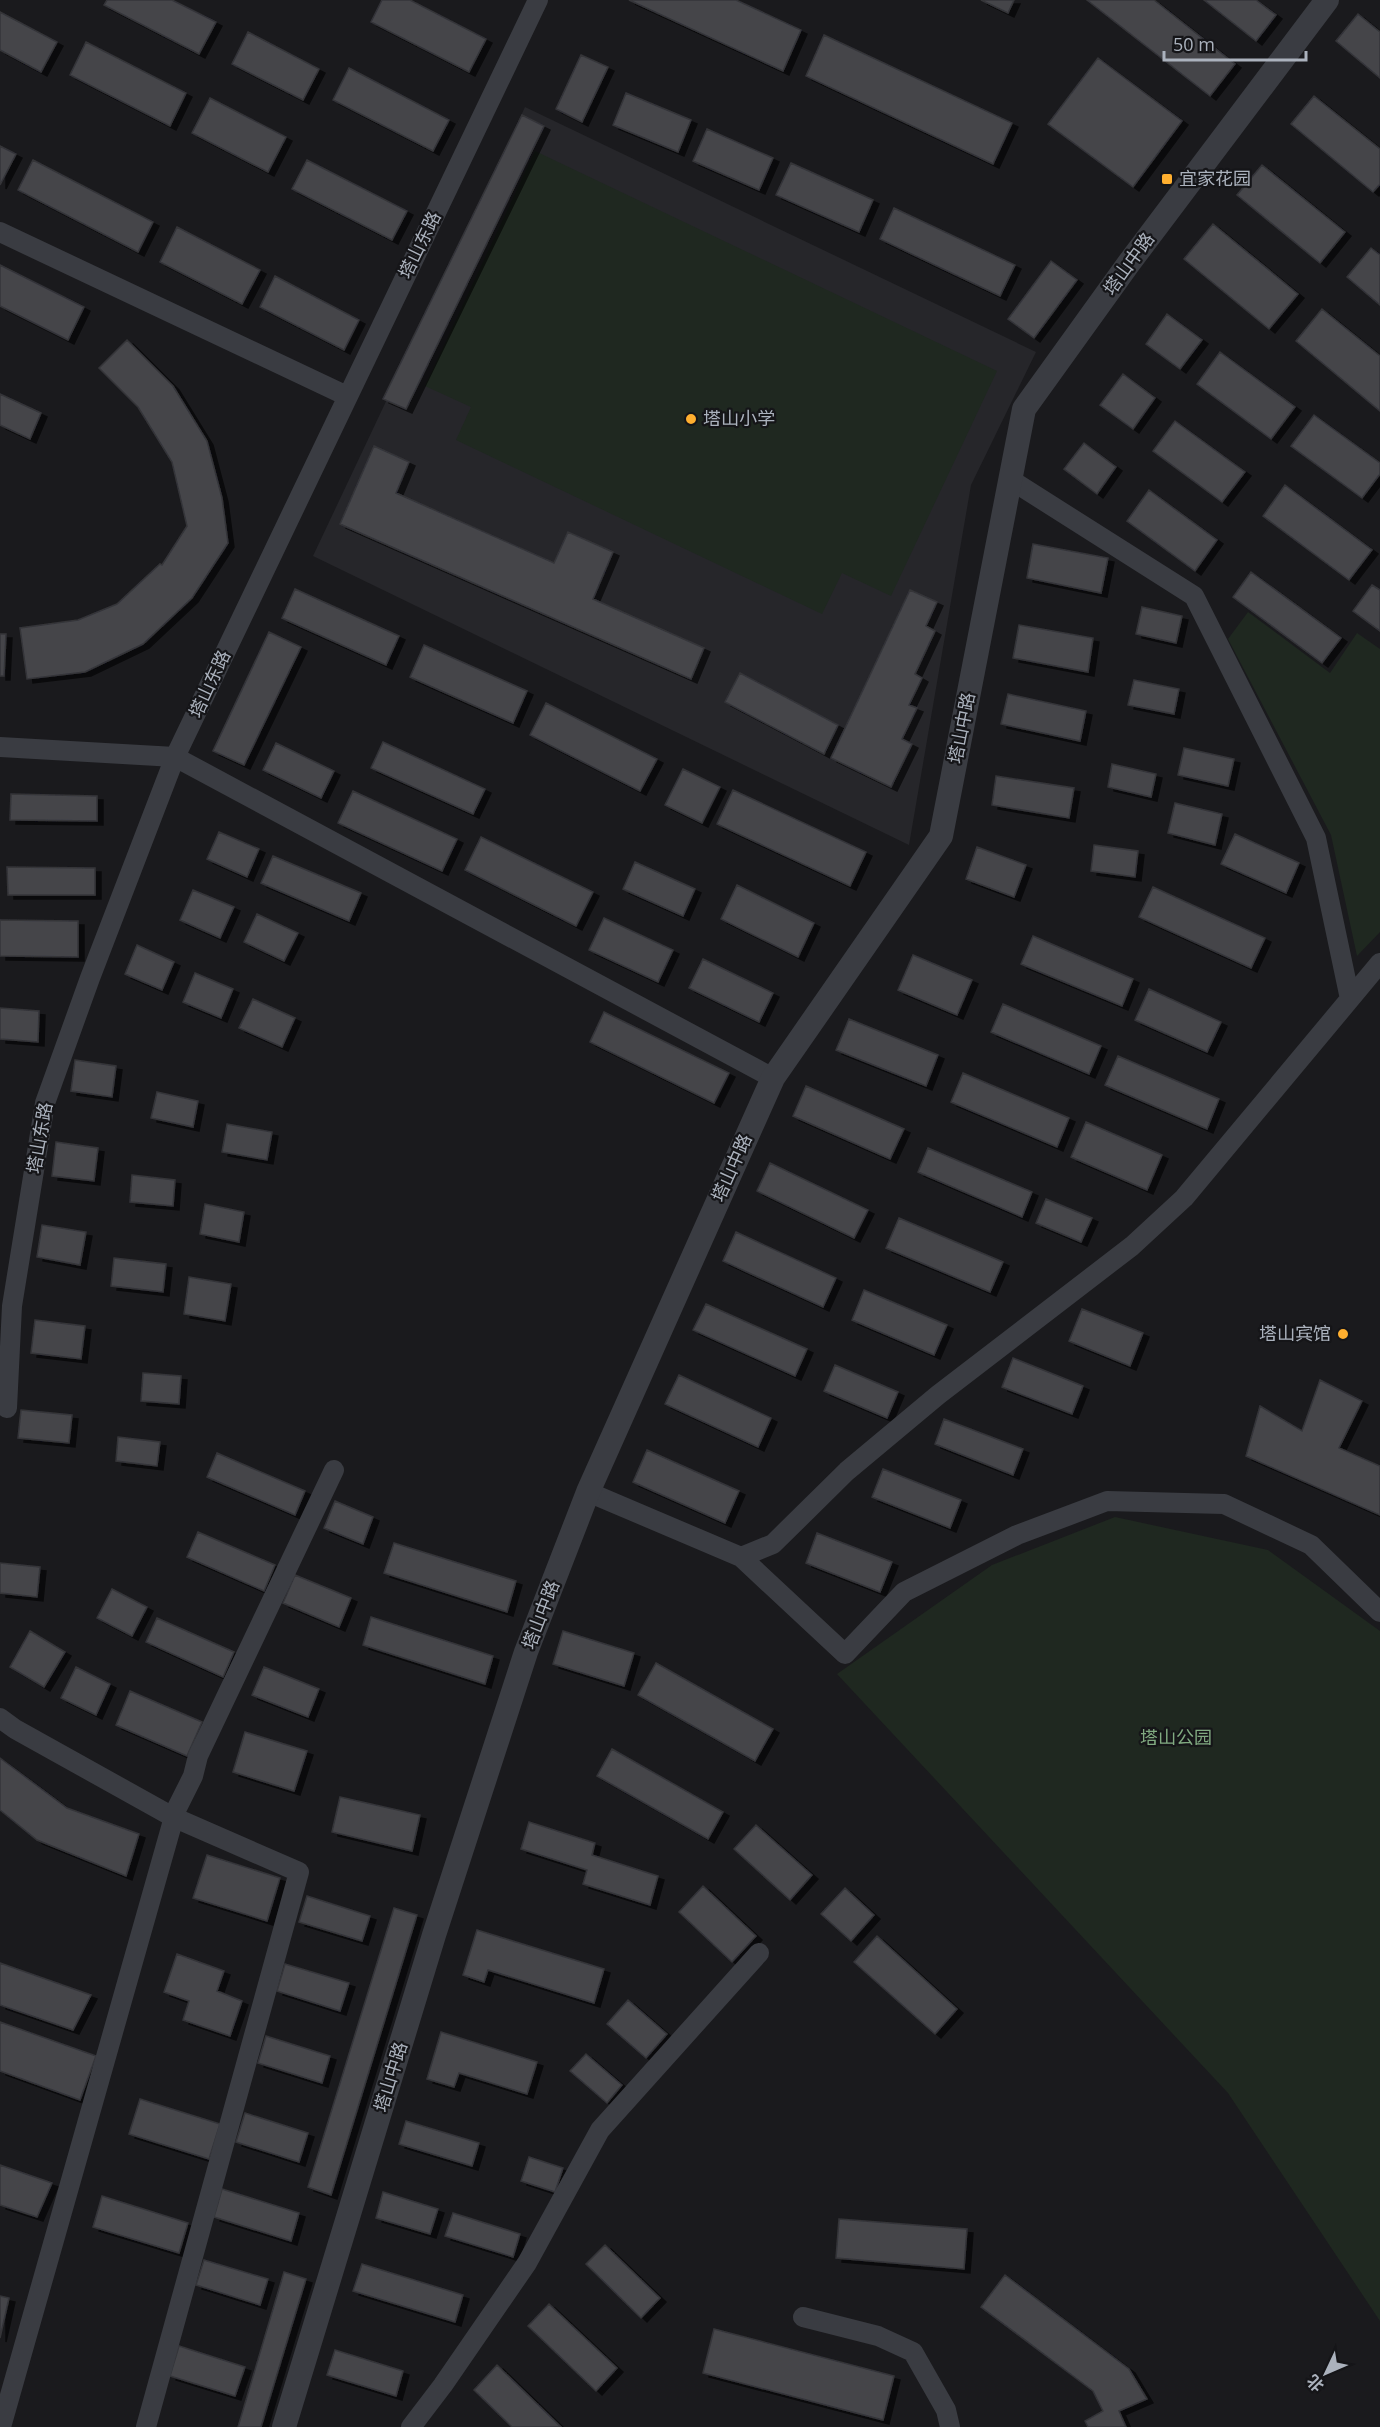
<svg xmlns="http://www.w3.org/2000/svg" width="1380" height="2427" viewBox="0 0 1380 2427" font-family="'Open Sans','Noto Sans SC',sans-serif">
<defs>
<filter id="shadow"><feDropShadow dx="6" dy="4" stdDeviation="0" flood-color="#0009"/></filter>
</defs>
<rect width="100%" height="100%" fill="#1a1a1d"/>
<!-- built -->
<path fill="#26262a" d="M525 107 1036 352 971 485 909 845 313 556Z"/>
<!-- green -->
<path fill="#1f2820" d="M535 151 997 371 891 596 842 573 822 614 456 440 471 407 425 386Z
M1248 612 1330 673 1357 633 1380 649V932L1357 956 1331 835 1228 639Z
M1115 1517 1268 1550 1380 1631V2321L1228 2093 837 1674 992 1565Z"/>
<!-- building -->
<path fill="#44454a" stroke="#343439" stroke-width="1.5" filter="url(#shadow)" d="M107 0H172L216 22 199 54 104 5Z
M382 0H410L486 39 469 72 371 22Z
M629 0H736L801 30 783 71Z
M981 0H1014L1008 13Z
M1087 0H1154L1235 64 1210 96Z
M1204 0H1256L1276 15 1256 41Z
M0 12 57 42 41 72 0 50Z
M1358 14 1380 32V78L1336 41Z
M248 32 319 69 303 100 232 64Z
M824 35 1012 123 993 164 806 76Z
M86 42 186 93 170 126 70 75Z
M581 55 608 67 582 122 556 109Z
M1098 58 1182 121 1133 187 1048 124Z
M349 68 449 120 433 151 333 100Z
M626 93 691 120 678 152 613 125Z
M1314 96 1380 149V184L1373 192 1291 124Z
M210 98 286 137 268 172 192 133Z
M522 115 544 126 406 409 383 399Z
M707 129 773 158 759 190 693 161Z
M0 146 16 154 0 185Z
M33 160 153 222 138 252 18 190Z
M307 160 407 211 392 240 292 189Z
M791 163 873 200 859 232 776 195Z
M1262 165 1345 232 1320 263 1237 195Z
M894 208 1015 265 1000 296 880 239Z
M1213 224 1298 294 1269 329 1184 259Z
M177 227 260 270 242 304 160 262Z
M1371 248 1380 255V305L1347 277Z
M1051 261 1077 280 1034 338 1008 319Z
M0 265 84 307 68 340 0 306Z
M275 276 359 320 344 350 260 307Z
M1322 309 1380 356V411L1296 341Z
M1167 314 1202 340 1180 369 1146 344Z
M127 340 173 386 207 441 222 498 228 543 192 598 143 644 85 672 27 679 20 628 78 620 117 604 160 564 162 565 187 526 172 462 138 407 99 368Z
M1220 352 1295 407 1271 439 1197 384Z
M1123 374 1155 398 1133 429 1100 405Z
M0 394 41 413 30 439 0 425Z
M1314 415 1380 463V474L1362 498 1291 446Z
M1175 421 1245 472 1222 502 1153 451Z
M1084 443 1116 467 1097 494 1064 469Z
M374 446 409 462 396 493 554 563 568 532 613 552 593 599 704 648 691 679 340 524Z
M1285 485 1372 550 1349 580 1263 516Z
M1149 490 1217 540 1195 571 1127 521Z
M1033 544 1108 558 1101 593 1027 578Z
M1251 572 1341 638 1322 663 1233 597Z
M1372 585 1380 590V631L1353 611Z
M295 589 399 636 386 665 282 618Z
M910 590 937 602 926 626 935 631 915 674 922 678 909 705 917 708 902 739 912 744 891 787 831 758Z
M1142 607 1182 616 1176 643 1136 634Z
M1019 625 1093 638 1088 672 1013 658Z
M269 632 301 647 244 765 213 751Z
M0 634H6L4 676H0Z
M424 645 527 691 513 723 410 677Z
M740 673 838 725 824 754 725 702Z
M1134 680 1179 689 1174 714 1128 705Z
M1008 694 1086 711 1080 741 1001 724Z
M546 703 657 759 640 791 530 735Z
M383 742 485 789 473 814 371 768Z
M276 743 334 771 321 798 263 770Z
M1184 748 1234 759 1228 786 1178 775Z
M1112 764 1156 774 1151 797 1108 787Z
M683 769 720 787 702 823 665 805Z
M996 776 1074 788 1069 818 992 805Z
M733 790 866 852 850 886 717 824Z
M353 791 457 839 442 871 338 823Z
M11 794 97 796V821L10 820Z
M1175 803 1222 814 1215 845 1168 833Z
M219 832 259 849 247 877 207 859Z
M1235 834 1299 863 1286 893 1221 864Z
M481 837 593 892 576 926 465 870Z
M1094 845 1138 851 1135 877 1091 871Z
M977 847 1026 865 1014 897 966 879Z
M273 856 361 893 349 921 261 883Z
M635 862 695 889 683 916 623 889Z
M7 867 95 868V895H8Z
M737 885 814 923 798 957 721 919Z
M1153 887 1265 938 1251 968 1139 917Z
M193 890 234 907 220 938 180 920Z
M257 914 298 933 284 961 244 942Z
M604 918 673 950 658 982 589 950Z
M0 920 78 921V957L0 956Z
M1033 936 1133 979 1122 1006 1021 964Z
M137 945 174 962 162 990 125 974Z
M913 955 972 980 957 1015 898 990Z
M703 959 773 993 759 1022 689 988Z
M195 973 233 989 221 1018 183 1002Z
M1149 989 1221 1022 1207 1052 1135 1020Z
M253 999 295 1018 282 1047 239 1028Z
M1003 1004 1101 1046 1089 1074 991 1032Z
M0 1008 39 1011 38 1042 0 1039Z
M604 1012 729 1073 714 1103 590 1042Z
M849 1019 938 1055 926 1086 836 1050Z
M1118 1056 1219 1099 1207 1129 1105 1085Z
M75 1060 116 1066 112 1097 71 1091Z
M963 1073 1069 1118 1057 1147 951 1102Z
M806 1086 904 1129 890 1159 793 1116Z
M157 1092 198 1101 193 1127 151 1118Z
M1086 1122 1162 1155 1147 1190 1071 1157Z
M227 1124 272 1132 267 1160 222 1152Z
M56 1142 98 1148 94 1181 52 1176Z
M928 1148 1032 1192 1022 1217 918 1172Z
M770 1163 868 1210 854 1238 757 1191Z
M132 1175 175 1180 173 1206 130 1202Z
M1046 1199 1092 1218 1081 1242 1036 1223Z
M205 1204 244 1212 239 1242 200 1234Z
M899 1218 1003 1262 990 1292 886 1248Z
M42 1225 86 1232 80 1265 37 1257Z
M736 1232 836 1278 823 1307 723 1261Z
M114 1258 166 1264 163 1292 111 1286Z
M189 1277 231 1284 225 1321 184 1314Z
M864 1290 947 1325 934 1355 852 1320Z
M706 1304 807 1349 795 1376 693 1330Z
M1082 1309 1143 1333 1130 1366 1069 1341Z
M35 1320 85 1326 81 1359 31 1353Z
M1013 1358 1083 1386 1072 1414 1002 1387Z
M835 1365 898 1392 887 1418 824 1391Z
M143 1373 181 1376 179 1404 141 1401Z
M679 1375 771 1418 758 1447 665 1404Z
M1320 1380 1362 1401 1339 1448 1380 1466V1515L1246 1456 1260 1406 1302 1431Z
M21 1410 72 1415 69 1443 18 1438Z
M944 1419 1023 1449 1013 1475 935 1444Z
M118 1437 160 1442 157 1466 116 1461Z
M647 1450 739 1491 725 1523 633 1482Z
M217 1453 305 1491 295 1515 207 1477Z
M883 1469 961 1500 950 1528 872 1497Z
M335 1501 373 1517 363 1544 324 1528Z
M198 1532 275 1565 264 1591 187 1557Z
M817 1533 892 1562 880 1592 806 1563Z
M394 1543 516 1581 507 1612 384 1573Z
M0 1563 40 1567 37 1597 0 1593Z
M295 1575 351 1598 339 1627 283 1603Z
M112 1589 147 1607 132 1636 97 1618Z
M371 1617 493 1656 485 1684 363 1645Z
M157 1618 234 1652 223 1677 146 1642Z
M30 1631 65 1652 44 1687 10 1667Z
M563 1631 634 1653 624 1686 553 1664Z
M656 1663 773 1729 755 1761 638 1695Z
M76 1667 110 1684 96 1715 61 1698Z
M264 1667 319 1689 308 1717 252 1695Z
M130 1691 202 1722 187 1756 116 1725Z
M245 1732 307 1751 294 1791 233 1772Z
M612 1749 723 1812 708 1839 597 1776Z
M0 1758 67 1808 139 1834 126 1876 37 1840 0 1810Z
M340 1797 420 1815 412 1851 332 1832Z
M529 1822 595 1843 592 1855 658 1876 650 1905 583 1884 587 1870 521 1849Z
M756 1825 812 1875 790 1900 734 1849Z
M207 1855 280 1878 267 1921 193 1898Z
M703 1886 756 1936 732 1962 679 1912Z
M845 1888 874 1915 851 1941 821 1914Z
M307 1896 370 1916 362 1941 299 1922Z
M394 1908 417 1915 331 2195 308 2187Z
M477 1930 604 1969 594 2003 488 1970 484 1982 463 1975Z
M877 1936 957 2009 935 2034 854 1962Z
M177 1954 224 1971 217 1991 242 2001 230 2036 183 2020 189 2001 164 1992Z
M0 1963 91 1995 73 2030 0 2005Z
M285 1964 349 1983 340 2011 277 1991Z
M628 2000 667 2034 646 2058 607 2024Z
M0 2022 96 2056 80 2100 0 2071Z
M441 2032 537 2062 527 2094 459 2073 454 2087 427 2079Z
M266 2036 330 2056 322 2083 258 2063Z
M586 2054 622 2085 607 2103 570 2071Z
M140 2099 220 2124 209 2159 129 2134Z
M245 2113 308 2133 299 2162 236 2142Z
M406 2121 479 2143 472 2166 399 2144Z
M529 2157 563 2168 555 2192 521 2181Z
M0 2165 52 2183 37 2217 0 2205Z
M222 2189 299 2213 291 2241 214 2217Z
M383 2192 438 2209 430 2234 376 2218Z
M102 2196 188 2223 179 2253 93 2227Z
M453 2213 520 2234 513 2257 445 2236Z
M839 2219 967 2229 964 2269 836 2258Z
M605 2245 660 2298 641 2318 586 2264Z
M204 2260 268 2279 260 2305 196 2285Z
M362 2264 463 2295 455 2322 353 2291Z
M284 2272 306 2279 261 2427H238Z
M1005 2275 1129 2369 1147 2399 1119 2411 1126 2427H1088L1085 2421 1103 2411 1093 2391 981 2307Z
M0 2296 9 2298 0 2338Z
M549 2304 617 2368 596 2391 528 2326Z
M714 2329 894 2376 883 2420 703 2373Z
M179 2346 245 2367 235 2396 170 2376Z
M335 2350 403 2371 396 2396 327 2375Z
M497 2365 561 2427H512L474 2390Z"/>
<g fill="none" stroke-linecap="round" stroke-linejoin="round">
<!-- minor -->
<path stroke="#3a3c42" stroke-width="20" d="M0 232 347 396
M1011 480 1194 596 1316 838 1350 999
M0 747 175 757 773 1078
M7 1408 12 1306 45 1103 90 978 175 757 538 0
M588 1492 741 1557 773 1544 847 1471 938 1395 1132 1246 1184 1198 1380 963
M741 1557 845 1654 904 1592 1017 1535 1107 1501 1224 1504 1311 1545 1380 1612
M0 1718 15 1729 173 1817 299 1872 146 2427
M803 2317 878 2336 913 2352 946 2410 950 2427
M1 2427 176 1810 193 1776 198 1756 334 1470
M411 2427 443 2385 527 2263 600 2130 759 1953"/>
<!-- tertiary -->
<path stroke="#3a3c42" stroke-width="24" d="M284 2427 434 1935 526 1652 588 1492 773 1078 941 836 1024 409 1129 263 1327 0"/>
</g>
<!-- markers -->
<g fill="#ffaf2f" stroke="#151518" stroke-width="2">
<rect x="1161" y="173" width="12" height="12" rx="3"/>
<circle cx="691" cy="419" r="6"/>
<circle cx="1343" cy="1334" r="6"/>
</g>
<g text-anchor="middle" stroke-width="4.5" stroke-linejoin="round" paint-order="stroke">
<!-- poi labels -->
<g font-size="18" fill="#abb2bd" stroke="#151518" text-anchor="start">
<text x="1179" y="185">宜家花园</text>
<text x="703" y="425">塔山小学</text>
<text x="1331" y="1340" text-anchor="end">塔山宾馆</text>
</g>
<!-- street labels -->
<g font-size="18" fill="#abb2bd" stroke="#151518">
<text transform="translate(420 245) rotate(-64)" y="6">塔山东路</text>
<text transform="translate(1129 264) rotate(-54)" y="6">塔山中路</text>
<text transform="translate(210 684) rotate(-65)" y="6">塔山东路</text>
<text transform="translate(962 728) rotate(-79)" y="6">塔山中路</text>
<text transform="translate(40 1138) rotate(-80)" y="6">塔山东路</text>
<text transform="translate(732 1168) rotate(-66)" y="6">塔山中路</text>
<text transform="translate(541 1615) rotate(-69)" y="6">塔山中路</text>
<text transform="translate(391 2077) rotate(-73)" y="6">塔山中路</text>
</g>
<!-- park labels -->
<g font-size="18" fill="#81aa81" stroke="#151518">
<text x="1176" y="1744">塔山公园</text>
</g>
</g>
<!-- north arrow -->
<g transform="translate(1326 2373) rotate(226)" stroke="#151518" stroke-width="4.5" paint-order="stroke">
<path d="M0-4.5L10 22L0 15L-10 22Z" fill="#abb2bd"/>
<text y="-9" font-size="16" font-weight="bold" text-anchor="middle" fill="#abb2bd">北</text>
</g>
<!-- scale -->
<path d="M1164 51v9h142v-9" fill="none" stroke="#abb2bd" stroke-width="3"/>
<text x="1173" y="51" font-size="18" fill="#abb2bd" stroke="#151518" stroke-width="4.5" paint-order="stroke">50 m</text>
</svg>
